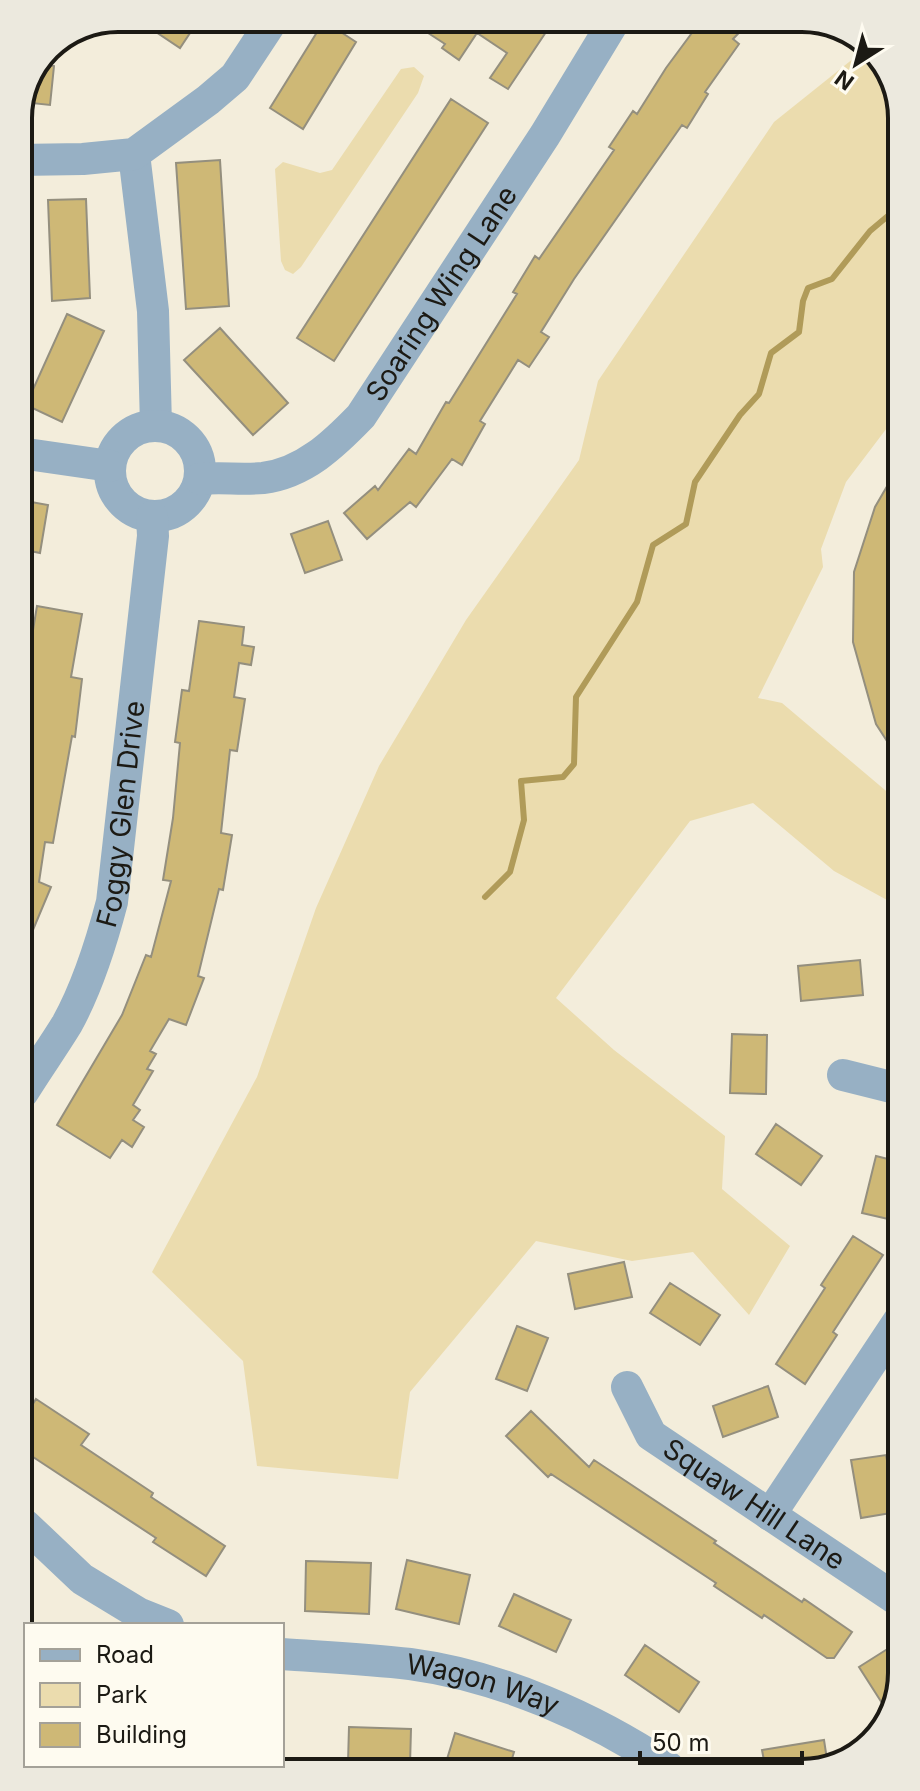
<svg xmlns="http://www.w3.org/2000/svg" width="920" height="1791" viewBox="0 0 920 1791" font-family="Inter,sans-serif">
<rect width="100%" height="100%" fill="#f3eddb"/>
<!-- green -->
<path fill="#ebdcae" d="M869 46 895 80 896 416 846 482 821 549 823 567 758 698 782 703 898 801V906L834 871 753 803 690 821 556 998 614 1050 725 1136 722 1189 790 1246 749 1315 693 1252 632 1261 536 1241 410 1392 398 1479 257 1466 243 1361 152 1272 257 1077 316 908 379 766 466 620 579 460 598 381 774 122Z
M414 67 424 76 418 93 301 267 293 274 285 270 281 261 275 169 283 162 320 173 332 170 401 69Z"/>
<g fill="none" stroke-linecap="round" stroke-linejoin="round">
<!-- stream -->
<path stroke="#b09b59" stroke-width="6" d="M485 897 510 872 524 820 521 781 563 777 574 764 576 697 637 602 653 545 686 524 695 482 740 415 759 394 771 353 799 332 803 301 808 288 832 279 870 231 895 210"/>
</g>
<!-- building -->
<path fill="#ceb876" stroke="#948f7e" stroke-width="2" d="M135 18H200L180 48Z
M405 18H526L546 32 508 89 490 78 507 53 477 33 459 60 442 48 445 44Z
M703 18H753L733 39 739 44 705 92 708 94 687 128 682 125 574 279 541 332 549 337 529 367 518 360 480 421 485 424 462 465 452 459 416 507 410 502 367 539 344 513 375 486 378 490 409 449 416 454 446 402 449 403 517 294 513 292 535 256 539 259 614 150 609 147 633 111 637 114 666 68Z
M324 21 356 42 303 129 270 108Z
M40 64 54 66 50 105 22 102Z
M451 99 488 123 334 361 297 338Z
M220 160 229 306 186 309 176 163Z
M86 199 90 298 52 301 48 200Z
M67 314 104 331 62 422 26 405Z
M220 328 288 403 253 435 184 360Z
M896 471 897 578 890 575V637L897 663 898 758 876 724 853 642 854 572 875 507Z
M20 500 48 505 40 553 20 549Z
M328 521 342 560 305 573 291 534Z
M37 606 82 614 71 677 82 679 75 737 72 736 53 843 45 842 39 882 51 887 22 956 21 671 26 672Z
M199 621 244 627 242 645 254 647 251 665 239 663 234 697 245 699 237 751 230 750 221 833 232 835 223 890 219 889 198 976 204 978 186 1025 169 1019 150 1051 156 1054 147 1069 153 1071 133 1105 140 1110 133 1120 144 1127 132 1147 122 1140 110 1158 57 1125 122 1015 146 955 151 957 171 881 163 880 173 818 180 743 175 742 182 690 189 691Z
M860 960 863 995 801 1001 798 966Z
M732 1034 767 1035 766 1094 730 1093Z
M776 1124 822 1156 801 1185 756 1154Z
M876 1156 900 1162V1208L897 1221 862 1213Z
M853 1236 883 1255 833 1332 837 1335 805 1384 776 1364 825 1288 821 1285Z
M624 1262 632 1297 575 1309 568 1274Z
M670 1283 720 1315 700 1345 650 1313Z
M517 1326 548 1338 527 1391 496 1379Z
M768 1386 778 1417 723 1437 713 1406Z
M36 1399 89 1434 81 1445 153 1493 151 1497 225 1546 206 1576 153 1542 156 1538 24 1451V1418Z
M531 1411 589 1467 594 1460 716 1541 714 1543 802 1602 804 1599 852 1632 834 1658H827L764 1615 762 1618 714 1586 716 1583 551 1474 548 1477 506 1436Z
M886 1455 897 1512 861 1518 851 1460Z
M407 1560 470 1575 459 1624 396 1609Z
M306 1561 371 1563 369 1614 305 1611Z
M514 1594 571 1620 556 1652 499 1626Z
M645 1645 699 1682 679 1712 625 1675Z
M889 1648 902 1667V1674L889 1714 859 1667Z
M349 1727 411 1729 410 1765 348 1763Z
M455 1733 514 1752 509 1769H444Z
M824 1740 828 1766H765L762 1750Z"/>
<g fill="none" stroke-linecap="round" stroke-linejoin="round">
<!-- minor -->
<g stroke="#97b0c4" stroke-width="32">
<path d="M134 154 153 311 156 426"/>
<path d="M18 160 83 159 134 154 208 100 235 77 274 18"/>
<circle cx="155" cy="471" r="45"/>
<path d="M20 453 110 466"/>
<path id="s1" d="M200 479C221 477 242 480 263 478 304 473 334 444 361 416L545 135 616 18"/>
<path d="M843 1075 899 1089"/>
<path id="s2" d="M23 1092C37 1069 53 1047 67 1024 88 986 101 944 112 902L153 536 152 517"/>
<path id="s3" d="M627 1387 651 1435 902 1603"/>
<path d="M770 1515 900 1319"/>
<path d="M25 1525 82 1579 138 1613 168 1625"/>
<path id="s4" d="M282 1654C324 1657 367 1659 410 1664 500 1676 593 1717 668 1767"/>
</g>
</g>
<g text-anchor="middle" stroke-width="6" stroke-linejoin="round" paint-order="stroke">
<!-- street labels -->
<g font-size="28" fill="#1c1a14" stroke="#fefbf0">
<text dy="10" stroke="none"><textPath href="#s1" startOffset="328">Soaring Wing Lane</textPath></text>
<text dy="10" stroke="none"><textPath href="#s2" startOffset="300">Foggy Glen Drive</textPath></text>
<text dy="10" stroke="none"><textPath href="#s3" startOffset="178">Squaw Hill Lane</textPath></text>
<text dy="10" stroke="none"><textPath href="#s4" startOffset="204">Wagon Way</textPath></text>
</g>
</g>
<!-- crop -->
<path d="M0 0H920V1791H0ZM118 32H802A86 86 0 0 1 888 118V1673A86 86 0 0 1 802 1759H118A86 86 0 0 1 32 1673V118A86 86 0 0 1 118 32Z" fill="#ece9de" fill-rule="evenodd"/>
<path fill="none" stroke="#1c1a14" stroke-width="4" d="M118 32H802A86 86 0 0 1 888 118V1673A86 86 0 0 1 802 1759H118A86 86 0 0 1 32 1673V118A86 86 0 0 1 118 32Z"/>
<!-- legend -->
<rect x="24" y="1623" width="260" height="144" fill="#fefbf0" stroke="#a4a198" stroke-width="2"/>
<rect x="40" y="1649" width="40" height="12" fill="#97b0c4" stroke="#a4a198" stroke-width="2"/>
<text x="96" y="1663" font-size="24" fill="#1c1a14">Road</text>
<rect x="40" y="1683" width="40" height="24" fill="#ebdcae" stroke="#a4a198" stroke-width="2"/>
<text x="96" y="1703" font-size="24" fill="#1c1a14">Park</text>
<rect x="40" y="1723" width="40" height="24" fill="#ceb876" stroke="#a4a198" stroke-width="2"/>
<text x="96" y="1743" font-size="24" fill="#1c1a14">Building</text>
<!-- north arrow -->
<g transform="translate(856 64) rotate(216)" stroke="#fefbf0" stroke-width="6" paint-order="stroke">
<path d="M0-6L14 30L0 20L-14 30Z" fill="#1c1a14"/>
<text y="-12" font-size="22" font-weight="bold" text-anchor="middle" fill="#1c1a14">N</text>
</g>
<!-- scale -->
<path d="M640 1751v12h162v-12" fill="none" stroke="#1c1a14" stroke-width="4"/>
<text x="652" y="1751" font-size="24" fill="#1c1a14" stroke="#fefbf0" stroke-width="6" paint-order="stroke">50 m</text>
</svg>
